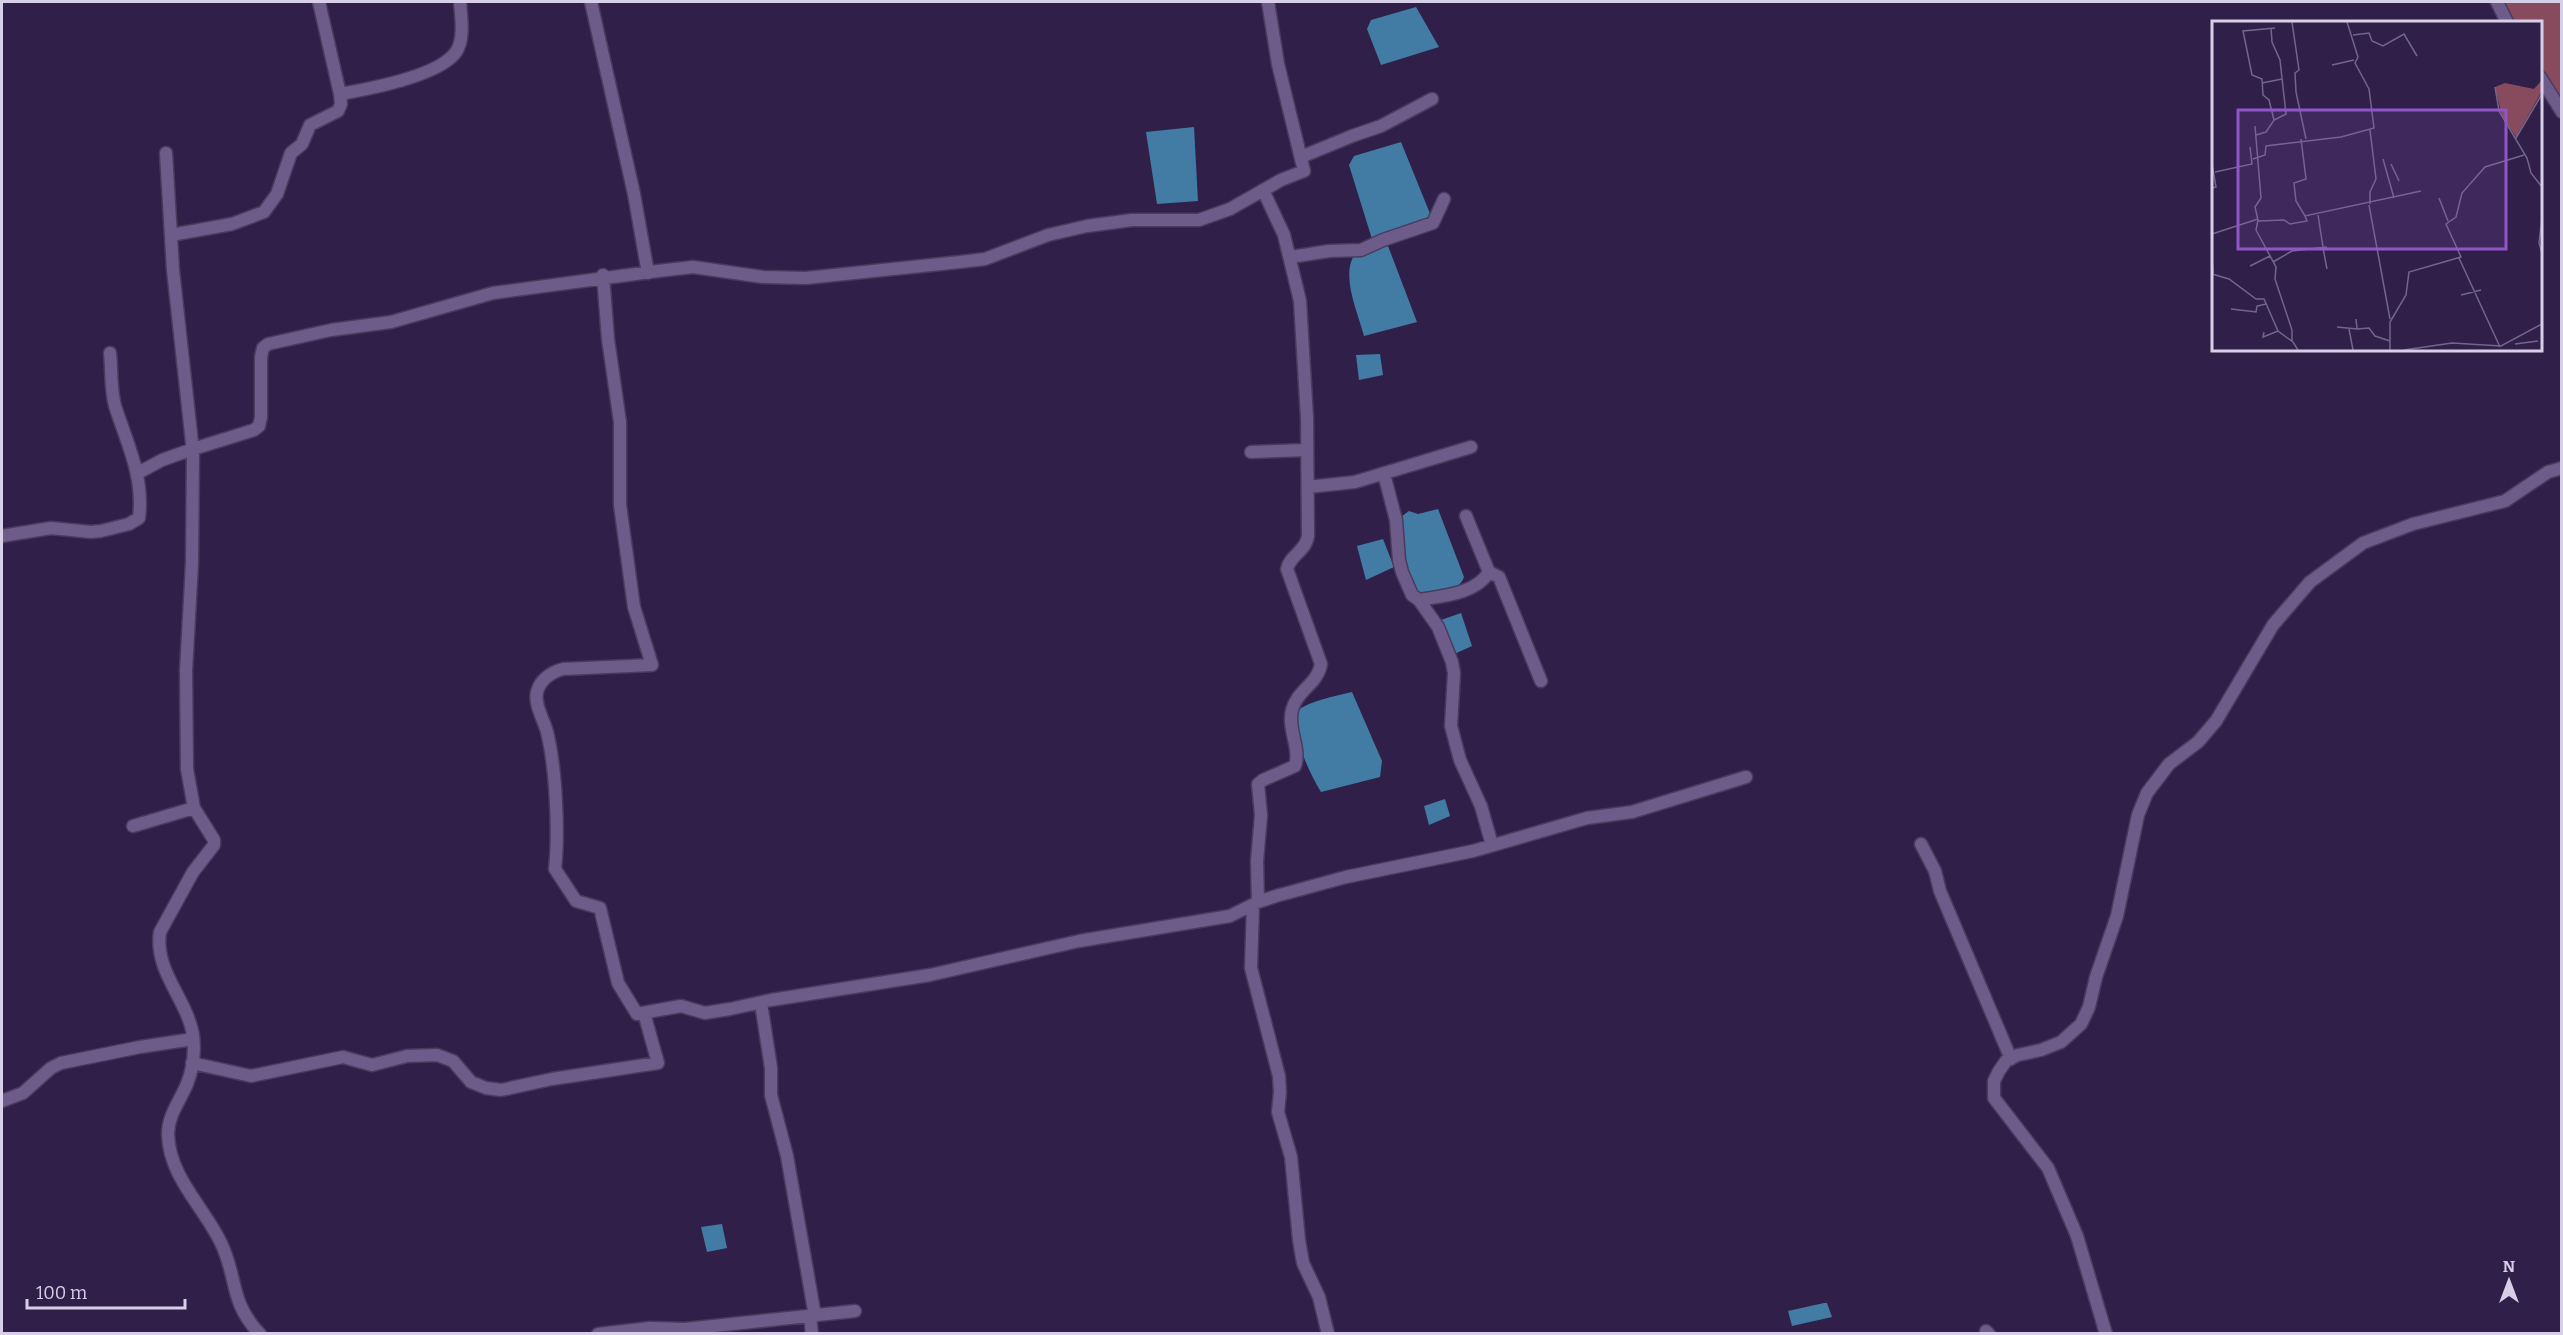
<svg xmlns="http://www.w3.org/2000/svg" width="2563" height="1335" viewBox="0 0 2563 1335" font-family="Bitter,serif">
<rect width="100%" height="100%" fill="#302049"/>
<!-- forest -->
<path fill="#884b5e" d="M2501 2H2561V105L2541 71 2540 22H2509Z"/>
<!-- water -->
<path fill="#427ca4" d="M1416 7 1439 47 1381 65 1367 29 1371 20Z
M1194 127 1198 201 1157 204 1146 132Z
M1401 142 1431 216 1372 239 1349 165 1354 156Z
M1388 246 1417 322 1364 336C1358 313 1342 279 1353 257Z
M1380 354 1383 375 1359 380 1356 355Z
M1438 509 1464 577C1458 595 1432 593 1417 595L1401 562 1398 519 1409 511 1418 514Z
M1383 539 1394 567 1366 580 1357 546Z
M1461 613 1472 646 1452 655 1441 620Z
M1352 692 1382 761 1380 777 1321 792C1306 767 1295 740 1296 711 1313 700 1332 697 1352 692Z
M1445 799 1450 816 1429 825 1424 806Z
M722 1224 727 1248 707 1252 701 1227Z
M1824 1303H1827L1832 1317 1792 1326 1788 1311Z"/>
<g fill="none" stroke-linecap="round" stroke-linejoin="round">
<!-- street casing -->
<g stroke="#4a3b5e" stroke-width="15">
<path id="street" d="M591 2 634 194 648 273
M2497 2 2507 22
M2540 77 2562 112
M340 94C369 89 439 76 456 52 465 39 461 16 460 2
M166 153 173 270 193 452 192 563 186 671 187 769 194 808 214 840V845L193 872 160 932C154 971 187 999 193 1035 195 1051 193 1069 187 1084 180 1101 168 1115 168 1134 169 1177 204 1207 221 1243 238 1278 229 1302 260 1334
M1301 157 1352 136 1381 126 1432 99
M171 235 232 224 264 212 277 194 291 153 302 144 310 125 338 111 341 104 340 94 319 2
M1291 257 1329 251 1361 250 1383 240 1433 223 1444 199
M603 275 608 339 620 422V505L634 607 652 665 563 669C551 672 540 680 537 692 534 705 544 720 547 732 556 768 559 832 555 869L576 901 600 908 618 983 637 1014 681 1006 705 1013 730 1009 771 1000 930 975 1079 941 1230 916 1258 902 1276 896 1346 877 1473 851 1587 818 1632 812 1746 777
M1251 452 1307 450
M138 473 162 460 193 449 254 430 259 426 261 417V357L263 348 268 344 331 330 391 322 493 293 658 271 693 267 763 277 806 278 960 262 985 259 1048 235 1087 226 1132 220H1199L1230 209 1281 180 1304 171 1278 64 1268 2
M1384 474 1396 520 1399 560 1402 572 1412 595 1419 600 1438 627 1452 662 1454 673 1451 726 1460 760 1481 806 1492 845
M1308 487 1355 482 1471 447
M1466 516 1489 572 1499 577 1541 681
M2 536 51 528 91 532 101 531 129 524 139 518C144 478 128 445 116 409 110 392 112 370 110 353
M1419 600C1442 596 1476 594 1489 572
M133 826 194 808
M1921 844 1935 871 1940 891 2011 1059
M1258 902 1257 861 1261 815 1258 784 1263 780 1295 766C1301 748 1287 729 1292 710 1297 690 1318 684 1321 664L1287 569C1290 555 1306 551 1308 536L1307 418 1300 301 1284 235 1263 190
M1253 905 1251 968 1279 1076 1280 1092 1278 1112 1291 1157 1299 1240 1303 1263 1319 1297 1328 1334
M761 1003 771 1068V1095L787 1156 815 1316
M192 1063 251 1076 343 1057 372 1065 407 1056 437 1055 453 1061 471 1082 486 1088 501 1090 552 1079 658 1063 644 1013
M2 1101 23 1093 51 1068 61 1063 140 1047 193 1039
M810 1316 812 1334
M1986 1331 1989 1334
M598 1334 650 1328 685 1329 855 1311
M2106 1334 2077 1236 2048 1168 1994 1098V1081L1999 1071 2006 1061 2018 1055 2041 1050 2061 1042 2081 1024 2089 1007 2096 977 2117 916 2138 815 2147 793 2169 764 2198 742 2216 721 2273 625 2310 582 2363 543 2413 524 2505 501 2548 472 2562 468"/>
</g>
<!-- street -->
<use href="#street" stroke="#6d5c8a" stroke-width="12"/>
</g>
<!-- overview -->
<g transform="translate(2212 21)">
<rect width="330" height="330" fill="#302049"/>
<path d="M329 60 330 70 304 116 290 95 283 66 293 62 322 68Z" fill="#884b5e"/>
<path fill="none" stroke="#736689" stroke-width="1.5" d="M80 1 87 49 83 52 84 71 94 118M141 14 157 12 160 20 171 25 192 13 205 35M120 44 142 39M50 62 70 58M283 66 287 90 315 137 319 152 330 166M62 99 57 79 51 74 50 58 40 54 31 10 63 7M43 105 49 177 43 186 46 199 44 209 64 246 63 258 80 309V320M44 114 54 111 62 99 74 93 68 39 60 21 59 7M304 117 330 73M89 118 94 158 82 162 84 180 93 195 209 170M41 138 53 134 54 125 129 116 162 107 157 68 143 42 146 36 135 1M171 138 182 177M0 143 4 166 0 167M179 143 187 160M3 151 40 143 38 126M227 177 236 200M158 183V171L164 158 158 109M157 184 178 298M106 194 111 226M330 198 327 222 330 232M46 200 72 199 78 203 95 200 93 195M0 213 46 198M111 227 115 248M0 233 1 254M247 237 288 326M61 241 80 230 115 226M38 245 58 235M0 253 17 258 44 278H52L66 310 81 321 86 329M249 274 269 269M19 288 44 291 45 285 54 283M125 306 145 308 144 298M137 308 141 329M145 308 157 307 163 315 178 320M52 311 51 316 66 310M303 323 326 320M178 329V301L194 274 197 251 249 236 234 203 244 196 250 172 273 146 312 134M192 329 240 322 289 325 330 303"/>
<path fill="#9254c9" fill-opacity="0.15" stroke="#9254c9" stroke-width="3" d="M26 89H294V228H26Z"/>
<rect width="330" height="330" fill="none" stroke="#d7cee8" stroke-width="3"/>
</g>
<!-- border -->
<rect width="2563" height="1335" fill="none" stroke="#d7cee8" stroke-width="6"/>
<!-- north arrow -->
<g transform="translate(2509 1281)" stroke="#302049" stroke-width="4.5" paint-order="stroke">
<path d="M0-4.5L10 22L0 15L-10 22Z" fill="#d7cee8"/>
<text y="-9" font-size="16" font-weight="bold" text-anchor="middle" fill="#d7cee8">N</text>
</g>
<!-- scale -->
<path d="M27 1299v9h158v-9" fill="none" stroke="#d7cee8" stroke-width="3"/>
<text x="36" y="1299" font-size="18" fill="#d7cee8" stroke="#302049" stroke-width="4.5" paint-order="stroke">100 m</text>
</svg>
